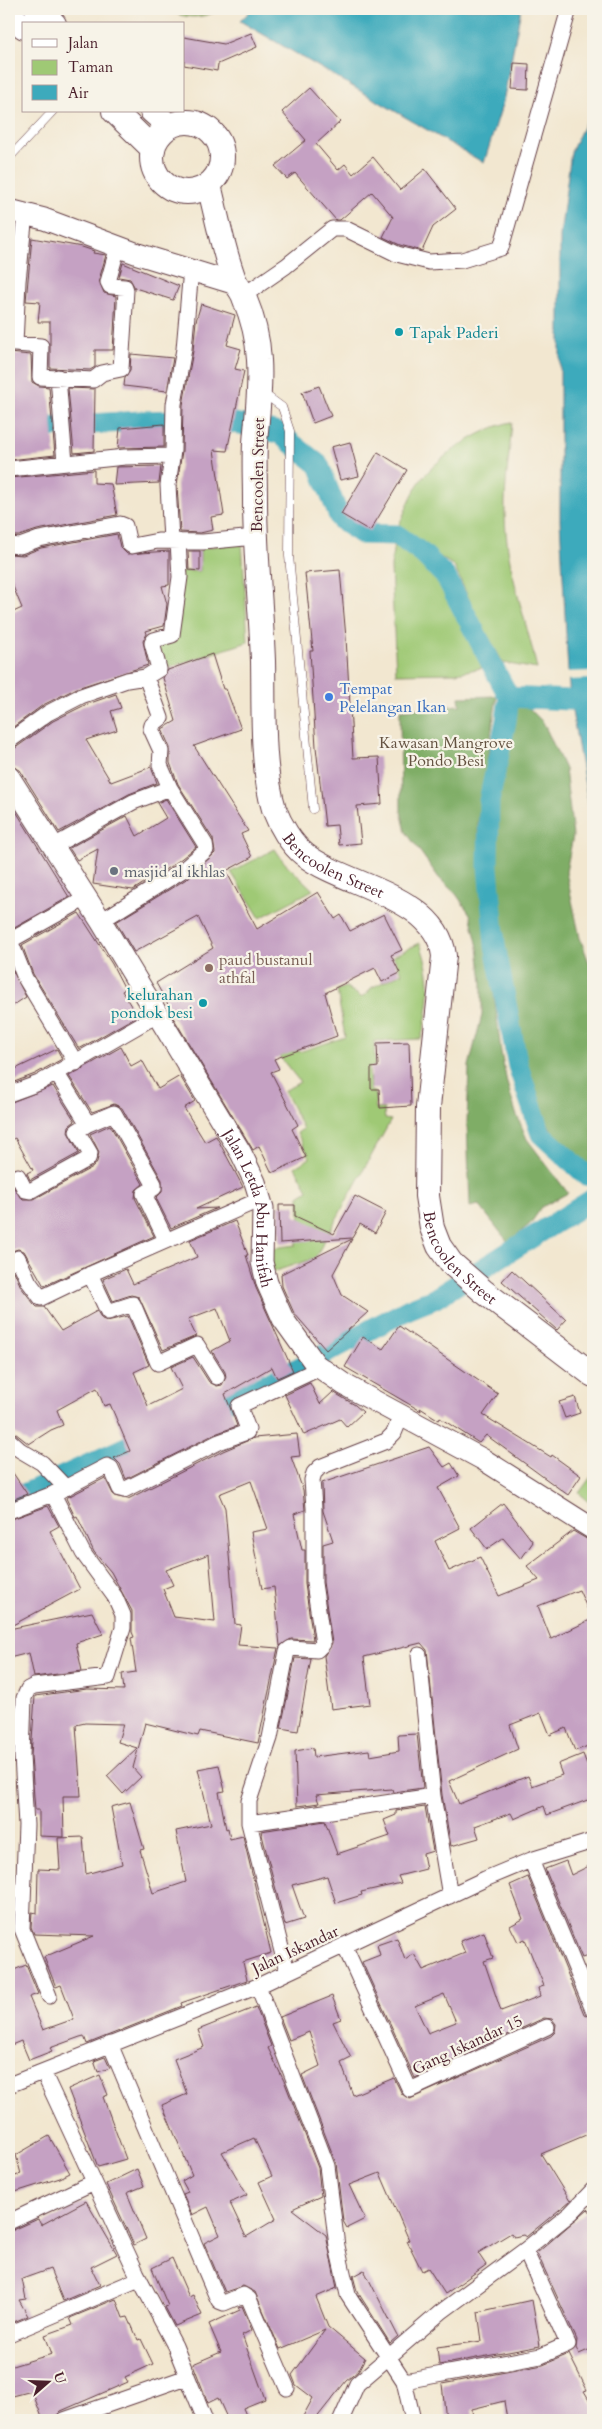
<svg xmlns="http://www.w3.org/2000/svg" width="602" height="2429" viewBox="0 0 602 2429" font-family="Cardo,serif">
<rect width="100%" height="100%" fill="#f7f3e8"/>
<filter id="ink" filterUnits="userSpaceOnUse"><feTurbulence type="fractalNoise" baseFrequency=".02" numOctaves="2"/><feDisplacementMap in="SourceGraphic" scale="10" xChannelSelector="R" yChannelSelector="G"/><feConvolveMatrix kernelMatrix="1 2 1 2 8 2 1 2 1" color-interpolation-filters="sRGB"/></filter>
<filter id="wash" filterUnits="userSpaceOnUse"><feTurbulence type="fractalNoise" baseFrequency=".0096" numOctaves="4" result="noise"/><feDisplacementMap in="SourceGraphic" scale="20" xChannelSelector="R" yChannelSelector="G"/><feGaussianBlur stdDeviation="1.12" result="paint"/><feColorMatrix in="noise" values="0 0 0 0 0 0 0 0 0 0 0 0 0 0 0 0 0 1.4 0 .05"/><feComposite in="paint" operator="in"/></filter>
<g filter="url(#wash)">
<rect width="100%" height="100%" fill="#f2e7d0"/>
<!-- green -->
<path fill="#9fc975" stroke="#747450" d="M167 9H221C204 19 184 20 167 9Z
M512 422C510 453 504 484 505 515 506 568 526 618 537 669L503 663 473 608 454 566 397 529C404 515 409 500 417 486 432 460 482 427 512 422Z
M242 541 248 642 160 670 153 643 172 638 181 571H200V549Z
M394 542C439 556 465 628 482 668L456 673 396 674 391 567Z
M275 849 284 862 313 890 260 918 231 872Z
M420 943C433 980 431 1002 421 1039L374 1041 375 1066 369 1067 370 1091 375 1092 376 1109H384L385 1119 391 1120 315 1258 273 1272 271 1262 272 1248 296 1245 295 1229 300 1227 299 1196 308 1190 295 1167 310 1158 297 1133 303 1129 284 1091 300 1082 276 1052 291 1029 299 1052 345 1037 337 990 346 987 361 997 367 994 371 988 402 973 393 956Z
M593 1474V1505L579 1493Z"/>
<!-- forest -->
<path fill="#7fad66" stroke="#646648" d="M497 696 478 822 479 865 501 1052 507 1083 516 1113 527 1139 568 1193 542 1207 530 1224 508 1242 479 1205 470 1207 467 1123 469 1066 482 1015V983L478 947 470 914 456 894 439 878 406 832 401 811 400 710 460 705 459 697Z
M515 703 526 705 543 722 565 769 573 836 566 872 580 938 593 973V1167L576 1159 558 1143 542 1112 522 1048 500 935 495 891V807L500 778 513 733Z"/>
<!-- water -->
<path fill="#3daabc" stroke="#446474" d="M252 9H521L503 102 484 163 240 21Z
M593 106V831L570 700 568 672 560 520V236L571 152Z"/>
<!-- pier -->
<path fill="#f2e7d0" d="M593 671V679L566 680 565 672Z"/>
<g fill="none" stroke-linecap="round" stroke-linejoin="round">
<!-- canal -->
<path stroke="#3daabc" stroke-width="21" d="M9 429 141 421 217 419 279 433 319 465 340 519 361 534 397 535 423 554 446 577 509 697 570 700
M509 697 506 721 489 801 488 867 495 945 518 1066 541 1134 586 1175 593 1177
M202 1412 281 1377 409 1309 434 1299 593 1199
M9 1501 154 1434"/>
</g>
<g id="blocks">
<!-- building -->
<path fill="#c5a1c3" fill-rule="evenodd" d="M251 33 257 47 218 64 217 71 184 65V37L224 44Z
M514 63 529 64 528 90 512 89Z
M309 88 340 122 316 144 338 170 345 164 353 174 373 157 400 190 425 169 456 209 433 227 422 251 400 245 383 237 393 217 372 192 340 220H336L295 173 287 179 275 166 306 140 282 112Z
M32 238 82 247 94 251 93 253 106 255 99 280 104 293 116 296 113 350H95V367L90 370 50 368V322H38L40 302 26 301Z
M123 263 179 286 173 300 135 288 130 279 119 277Z
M201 304 235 315 227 345 241 349 235 369 244 371 227 451 214 450 224 515 211 517 213 530 200 533 180 532 177 485 182 451 183 405 193 351 196 321Z
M9 353 31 355 32 382 39 386 49 387 55 455 9 460Z
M131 354 173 358 167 391 124 386 125 377 130 370Z
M319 386 331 416 313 423 302 392Z
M68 388 95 389 94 451 74 453Z
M164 424V447L118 448 120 428Z
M350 442 359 476 340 480 331 447Z
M378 452 407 470 370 531 341 514Z
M161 466 159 483 114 485 116 467Z
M94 470V483L111 484 117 515 37 530 19 536H9V478Z
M117 534 120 547 127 554 169 551V585L162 586 167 604 164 626 146 631 147 634 143 641 148 665 77 688 43 705 9 730V614L22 608 9 577V554L23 555 41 548Z
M188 551H200V571L189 570Z
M340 570 346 638 353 758 379 757 382 804 357 806 361 843 339 845 337 825 325 826 316 747 310 651H313L305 573Z
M212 654 223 689H226L241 729 194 746 248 831 241 834 252 857 226 871 257 929 318 892 335 919 341 915 350 931 384 914 402 950 391 955 400 973 382 982 375 968 325 993 337 1036 274 1059 279 1069 271 1072 298 1125 292 1129 306 1157 272 1173 259 1146 253 1150 168 1009 170 1008 156 983 213 948 198 917 134 952 116 922 188 878 215 853 213 839 178 784 170 763V748L162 729 176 721 163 678 168 670Z
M116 694 121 708 111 711 117 730 86 740 111 782 151 767 157 783 129 794 59 832 20 770 9 765V750L14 749 53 721 85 705Z
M166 799 196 847 177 862 133 890 93 884 98 849 77 860 69 848 127 816 137 836 166 818 157 803Z
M9 800 69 897 9 931Z
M79 913 112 964 125 989 122 991 137 1016 79 1049 33 974 22 945Z
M9 963 26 997 9 1008Z
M409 1042 411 1106 380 1108 379 1089H371V1068L378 1067 377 1043Z
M121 1047 131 1066 142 1060 158 1089 180 1076 195 1101 184 1108 205 1142 216 1136 243 1187 196 1209 217 1208 171 1228 156 1198 162 1192V1180L122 1108 114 1104 92 1112 69 1076Z
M57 1049 62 1059 35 1074 9 1084V1072Z
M53 1086 75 1121 69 1126 68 1132 79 1153 30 1180 27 1173 33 1170 15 1138 9 1141V1103Z
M110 1125 143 1184 136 1190 135 1198 154 1236 44 1286 24 1251 18 1249 9 1252V1188L13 1187 23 1199H34L93 1167 97 1162 99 1152 90 1134Z
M355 1196 386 1212 375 1233 360 1224 352 1238 280 1243 279 1205H295V1216L334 1234Z
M235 1221 248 1255H246L256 1288 293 1371 277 1378 272 1367 225 1394 237 1426 215 1434 126 1479 120 1464 114 1458 130 1451 110 1404 104 1406 97 1388 57 1410 63 1425 51 1430 29 1444 15 1433 9 1431 14 1427 9 1418V1272L14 1271 21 1287 34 1304 37 1307H44L61 1331 97 1311 102 1319 107 1321 128 1316 149 1365 134 1372 148 1406 182 1389 171 1367 193 1357 209 1382 217 1386 222 1385 226 1377 225 1372 212 1351 230 1341 217 1308 188 1319 196 1336 163 1350 139 1297 131 1295 113 1301 103 1279 126 1269 133 1284 197 1257 190 1240Z
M352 1239 333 1274 342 1295 368 1312 326 1350 294 1313 282 1286 281 1274Z
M512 1270 566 1320 557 1330 502 1281Z
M399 1326 498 1394 483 1415 551 1457 552 1455 581 1476 568 1495 486 1435 479 1443 440 1418 439 1420 420 1408 421 1411 345 1367 363 1337 383 1349Z
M310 1383 320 1404 333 1392 355 1405 363 1412 347 1427 340 1419 304 1435 285 1395Z
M575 1397 580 1413 565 1418 559 1402Z
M297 1434 300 1456 291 1457 303 1490 305 1510 294 1514 302 1550H305V1584L313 1640 291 1639 280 1646 274 1587 262 1589 251 1532 268 1529 251 1481 219 1494 225 1508 235 1624 241 1625 238 1645 278 1648 258 1743 200 1731 198 1736 145 1723 133 1768 141 1777 123 1794 107 1776 137 1748 118 1742 123 1724 85 1723 76 1725 81 1796H63L64 1837 39 1836V1810H35L31 1756 35 1696 87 1689 124 1690 122 1674 136 1672 131 1638 134 1637 132 1632V1611L111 1572 94 1552 77 1516 75 1517 66 1498 105 1478 114 1496 128 1499 223 1451 254 1438ZM209 1554 215 1622 174 1617 163 1589 173 1585 166 1570Z
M429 1447 444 1467 451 1463 459 1476 438 1488 460 1528 435 1541 449 1571 480 1557 499 1596 539 1580 527 1566 573 1531 590 1541 593 1545V1744L575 1751 566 1728 550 1735 541 1713 510 1725 518 1749 449 1781 459 1804 528 1776 532 1786 562 1775 558 1764 583 1754 593 1780V1798L547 1815 544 1806 514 1819 511 1813 475 1826 479 1838 451 1846 442 1795 427 1650 421 1643 364 1657 370 1704 331 1709 324 1656 332 1643 323 1582V1544L333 1541 323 1511 322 1483ZM579 1590 592 1619 551 1639 538 1606Z
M9 1467 27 1494 9 1501Z
M503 1503 533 1542 521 1559 503 1538 487 1549 471 1528Z
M48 1506 59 1526 50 1531 80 1589 9 1627V1520Z
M92 1612 103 1634 76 1643 82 1671 34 1677 29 1653 9 1658V1629Z
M295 1658 311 1659 298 1731 281 1728Z
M417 1734 423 1788 393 1792 392 1789 316 1795 319 1803 297 1806 295 1751 313 1748 314 1757 369 1750 370 1756 399 1751 398 1735Z
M219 1765 225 1791 219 1792 226 1829 228 1828 230 1839 243 1836 271 1953 243 1962 247 1980 181 2003 182 2006 87 2044 84 2036 80 2037 50 2048 52 2051 29 2060 21 2041 9 2046V1972L26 1965 38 1994 29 1997 43 2030 74 2019 61 1985 56 1987 44 1957 94 1936 34 1934 31 1927 32 1912 37 1913 38 1869 60 1870 58 1838 83 1837 86 1874 122 1864 111 1807 130 1802 144 1849 140 1850 153 1893 186 1882 176 1831 211 1824 198 1769Z
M425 1807 433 1851 423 1854 426 1869 398 1876 401 1883 361 1892 362 1895 336 1903 327 1876 292 1885 304 1919 285 1925 261 1831 325 1821 337 1854 390 1836 384 1820 396 1815V1811Z
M566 1861 571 1875 593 1864V1954L582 1958 545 1869Z
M528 1877 584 2014 593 2019V2132L541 2154 570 2201 526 2237 523 2235 514 2237 511 2233 478 2253 486 2265 445 2294 428 2268 422 2271 407 2241 409 2240 380 2173 349 2185 365 2219 347 2228 343 2221 336 2163 302 2075 320 2066 309 2032 289 2040 280 2017 332 1996 341 2019 333 2022 351 2058 341 2063 353 2095 394 2078 402 2094 410 2099 551 2036 555 2032 556 2024 552 2019 544 2018 415 2078 362 1962 380 1955 377 1945 397 1938 405 1960 414 1954 423 1970 465 1953 460 1941 484 1932 493 1958 484 1961 501 2011 540 1996 538 1988 544 1986 525 1939 518 1942 510 1926 523 1919 510 1885ZM444 1994 456 2022 428 2033 415 2006Z
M256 2007 271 2046 268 2048 285 2083 318 2168 321 2196 292 2209 326 2235 337 2288 316 2297 328 2327 365 2358 358 2371 346 2381 315 2420H301L313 2398 296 2385 292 2375 325 2330 280 2349 255 2292 243 2286 225 2292 204 2243 220 2235 208 2207 192 2215 183 2194 188 2192 182 2181 192 2175 162 2105 187 2094 174 2059 204 2047 198 2030ZM254 2138 272 2176 259 2182 276 2219 246 2237 230 2203 247 2195 222 2152Z
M105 2057 110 2068 98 2072 94 2061Z
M100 2075 108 2095 103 2097 126 2159 98 2167 68 2089Z
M49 2136 70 2173 60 2178 9 2194V2178L21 2174 16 2155Z
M137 2169 144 2186 127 2193 146 2239 134 2245 106 2184Z
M86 2201 117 2254 91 2267 100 2285 63 2301 50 2269 22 2279 26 2299 19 2300 28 2316 9 2324V2232L38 2219 41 2225Z
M588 2209 593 2215V2348L579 2354 576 2348 577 2340 537 2253Z
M172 2258 189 2297 193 2295 202 2315 175 2326 165 2307 168 2306 152 2268Z
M364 2270 398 2336 390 2343 357 2291 353 2276Z
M116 2299 123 2318 128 2317 138 2340 141 2339 153 2364 125 2377 128 2382 61 2411 55 2417 47 2420H43L32 2391 9 2397V2367L52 2354 45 2335 73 2325 70 2318Z
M532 2300 540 2346 439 2365 437 2347 482 2341 478 2312Z
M242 2306 252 2330 242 2335 265 2399 243 2408 248 2420H228L218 2398 208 2403 193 2364 221 2352 209 2324 240 2310 238 2307Z
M569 2354 587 2390 584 2391 593 2406V2417L587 2420H507L504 2401 472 2409 473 2420H446L442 2384 543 2365Z"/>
</g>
</g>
<g filter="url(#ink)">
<use href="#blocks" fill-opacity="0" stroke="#633d44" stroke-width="1"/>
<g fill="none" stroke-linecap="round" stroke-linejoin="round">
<!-- lane casing -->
<g stroke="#633d44" stroke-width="9">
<path id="lane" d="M9 158 53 111
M263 393 282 407 290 431 289 556 313 809"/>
</g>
<!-- street casing -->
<g stroke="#633d44" stroke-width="17">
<path id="street" d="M244 295 286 266 332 229H346L397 254 429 262 462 260 501 248 569 9
M9 344H15L18 281 25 214
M15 344 41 346 40 377 93 380 102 373 121 369 126 290 125 287 110 286 108 282 118 246
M58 377 65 463
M9 469 125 457 172 456
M171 540 168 485 173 451 174 404 184 349 191 269
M9 545 20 546 39 539 120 524 125 526 129 544 132 546 158 541 203 542 255 537
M9 741 48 713 81 696 127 680 146 677 159 669 152 643 154 640 172 635 180 577 178 541
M52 847 133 802 170 788 160 765 161 751 151 729 152 725 161 718 146 677
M101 921 183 870 206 850 205 844 170 788
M76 1063 25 978 11 943 13 939 86 898
M57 1074 88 1124 114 1113 154 1184V1188L144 1194 166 1240
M9 1094 39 1083 157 1015
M9 1179 18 1176 25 1190 30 1191 88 1159 90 1153 77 1131 88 1124
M9 1263 18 1258 29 1282 41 1298 95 1272 261 1199
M90 1274 108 1312 133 1304 158 1363 197 1345 217 1377
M9 1440 20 1450 42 1463 66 1488
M9 1511 53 1494 107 1466 111 1468 120 1489 124 1490 219 1442 247 1432 248 1429 239 1406 320 1368
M419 1655 433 1796 450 1896
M249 1823 433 1796
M531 1860 593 2010
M344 1945 410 2090 547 2027
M287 1971 249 1823V1801L270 1738 287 1651 291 1648 317 1650 323 1644 314 1583V1508L312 1480 314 1473 320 1467 386 1441 394 1433 402 1414
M258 1986 327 2166 337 2246 348 2295 404 2381 413 2420
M49 1996 22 1929 26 1825 22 1756 24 1698 28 1689 34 1686 108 1677 123 1628V1615L115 1597 83 1553 53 1494
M110 2044 216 2295 219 2301 224 2303 243 2295 249 2299 287 2388
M43 2072 137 2274 175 2346 205 2420
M9 2085 258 1986 485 1879 531 1860 593 1841
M9 2222 94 2182
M9 2334 139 2279
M404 2381 541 2356 568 2344 525 2250
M64 2420 187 2377
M341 2420 357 2384 441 2312 525 2250 571 2213 593 2190"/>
</g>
<!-- secondary casing -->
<g stroke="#633d44" stroke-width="23">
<g id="secondary">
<path d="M9 210 44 219 138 254 236 284"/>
<path id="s1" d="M9 777 101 921 241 1153 255 1182 263 1208 262 1262 267 1283 283 1319 316 1365 345 1385 484 1460 593 1529"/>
</g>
</g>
<!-- primary casing -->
<g stroke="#633d44" stroke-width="26">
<g id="primary">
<path d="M37 9 54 24"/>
<path d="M9 14 24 27"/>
<path d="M114 111 153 149"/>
<path d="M152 111 169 126"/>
<circle cx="187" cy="157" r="35"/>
<path id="s2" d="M209 185C217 217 223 251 235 282 238 287 242 291 244 297 252 316 258 339 259 360 261 388 257 416 255 443 254 462 255 481 255 500 255 554 261 607 263 661 264 705 261 767 274 809 280 825 291 844 305 855 345 886 437 896 444 956L428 1107 427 1196 432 1228 439 1246 451 1263 483 1291 593 1375"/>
</g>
</g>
<!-- lane -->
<use href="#lane" stroke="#fff" stroke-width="8"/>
<!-- street -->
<use href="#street" stroke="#fff" stroke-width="15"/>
<!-- secondary -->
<use href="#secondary" stroke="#fff" stroke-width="21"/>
<!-- primary -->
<use href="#primary" stroke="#fff" stroke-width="24"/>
</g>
</g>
<!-- markers -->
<g fill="#0f9aa8" stroke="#f7f3e8" stroke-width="2">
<circle cx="399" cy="332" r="5"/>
<circle cx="203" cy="1003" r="5"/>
</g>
<circle fill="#3f7fe0" stroke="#f7f3e8" stroke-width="2" cx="329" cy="697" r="5"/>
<circle fill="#6b7280" stroke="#f7f3e8" stroke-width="2" cx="114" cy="871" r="5"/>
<circle fill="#8d6e63" stroke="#f7f3e8" stroke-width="2" cx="209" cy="968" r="5"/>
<g text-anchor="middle" stroke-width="4.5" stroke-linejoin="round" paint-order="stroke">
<!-- culture labels -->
<g font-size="16" fill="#0d838f" stroke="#f7f3e8" text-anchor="start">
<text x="409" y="338">Tapak Paderi</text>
<text x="193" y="1000" text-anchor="end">kelurahan<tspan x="193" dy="18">pondok besi</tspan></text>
</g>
<!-- street labels -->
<g font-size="16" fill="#4a1f2b" stroke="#f7f3e8">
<text transform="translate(257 475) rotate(-89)" y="6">Bencoolen Street</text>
<text dy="6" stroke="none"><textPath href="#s2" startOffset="719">Bencoolen Street</textPath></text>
<text dy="6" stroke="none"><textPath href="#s1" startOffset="498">Jalan Letda Abu Hanifah</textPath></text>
<text dy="6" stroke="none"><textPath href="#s2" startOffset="1182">Bencoolen Street</textPath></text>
<text transform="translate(295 1949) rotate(-25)" y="6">Jalan Iskandar</text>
<text transform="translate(467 2044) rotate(-25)" y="6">Gang Iskandar 15</text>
</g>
<!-- shop labels -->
<g font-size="16" fill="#366cbe" stroke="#f7f3e8" text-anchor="start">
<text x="339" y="694">Tempat<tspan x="339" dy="18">Pelelangan Ikan</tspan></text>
</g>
<!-- park labels -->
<g font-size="16" fill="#645241" stroke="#f7f3e8">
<text x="446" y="748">Kawasan Mangrove<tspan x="446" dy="18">Pondo Besi</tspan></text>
</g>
<!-- worship labels -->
<g font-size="16" fill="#5b616d" stroke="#f7f3e8" text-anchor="start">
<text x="124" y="877">masjid al ikhlas</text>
</g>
<!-- education labels -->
<g font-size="16" fill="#785e54" stroke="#f7f3e8" text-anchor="start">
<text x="219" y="965">paud bustanul<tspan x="219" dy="18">athfal</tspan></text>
</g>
</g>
<!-- margin -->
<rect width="602" height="2429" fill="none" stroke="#f7f3e8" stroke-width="30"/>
<!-- legend -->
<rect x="22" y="22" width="162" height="90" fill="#f7f3e8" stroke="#b29e9c"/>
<rect x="32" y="39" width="25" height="8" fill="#ffffff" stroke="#b29e9c"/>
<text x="68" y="48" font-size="15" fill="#4a1f2b">Jalan</text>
<rect x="32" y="60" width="25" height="15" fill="#9fc975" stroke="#b29e9c"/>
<text x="68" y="72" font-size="15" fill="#4a1f2b">Taman</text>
<rect x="32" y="85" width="25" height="15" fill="#3daabc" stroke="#b29e9c"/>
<text x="68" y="98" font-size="15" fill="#4a1f2b">Air</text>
<!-- north arrow -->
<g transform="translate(48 2382) rotate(70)" stroke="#f7f3e8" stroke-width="4" paint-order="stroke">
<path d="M0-4L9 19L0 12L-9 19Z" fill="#4a1f2b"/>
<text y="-8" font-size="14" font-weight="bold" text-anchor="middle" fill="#4a1f2b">U</text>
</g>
</svg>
